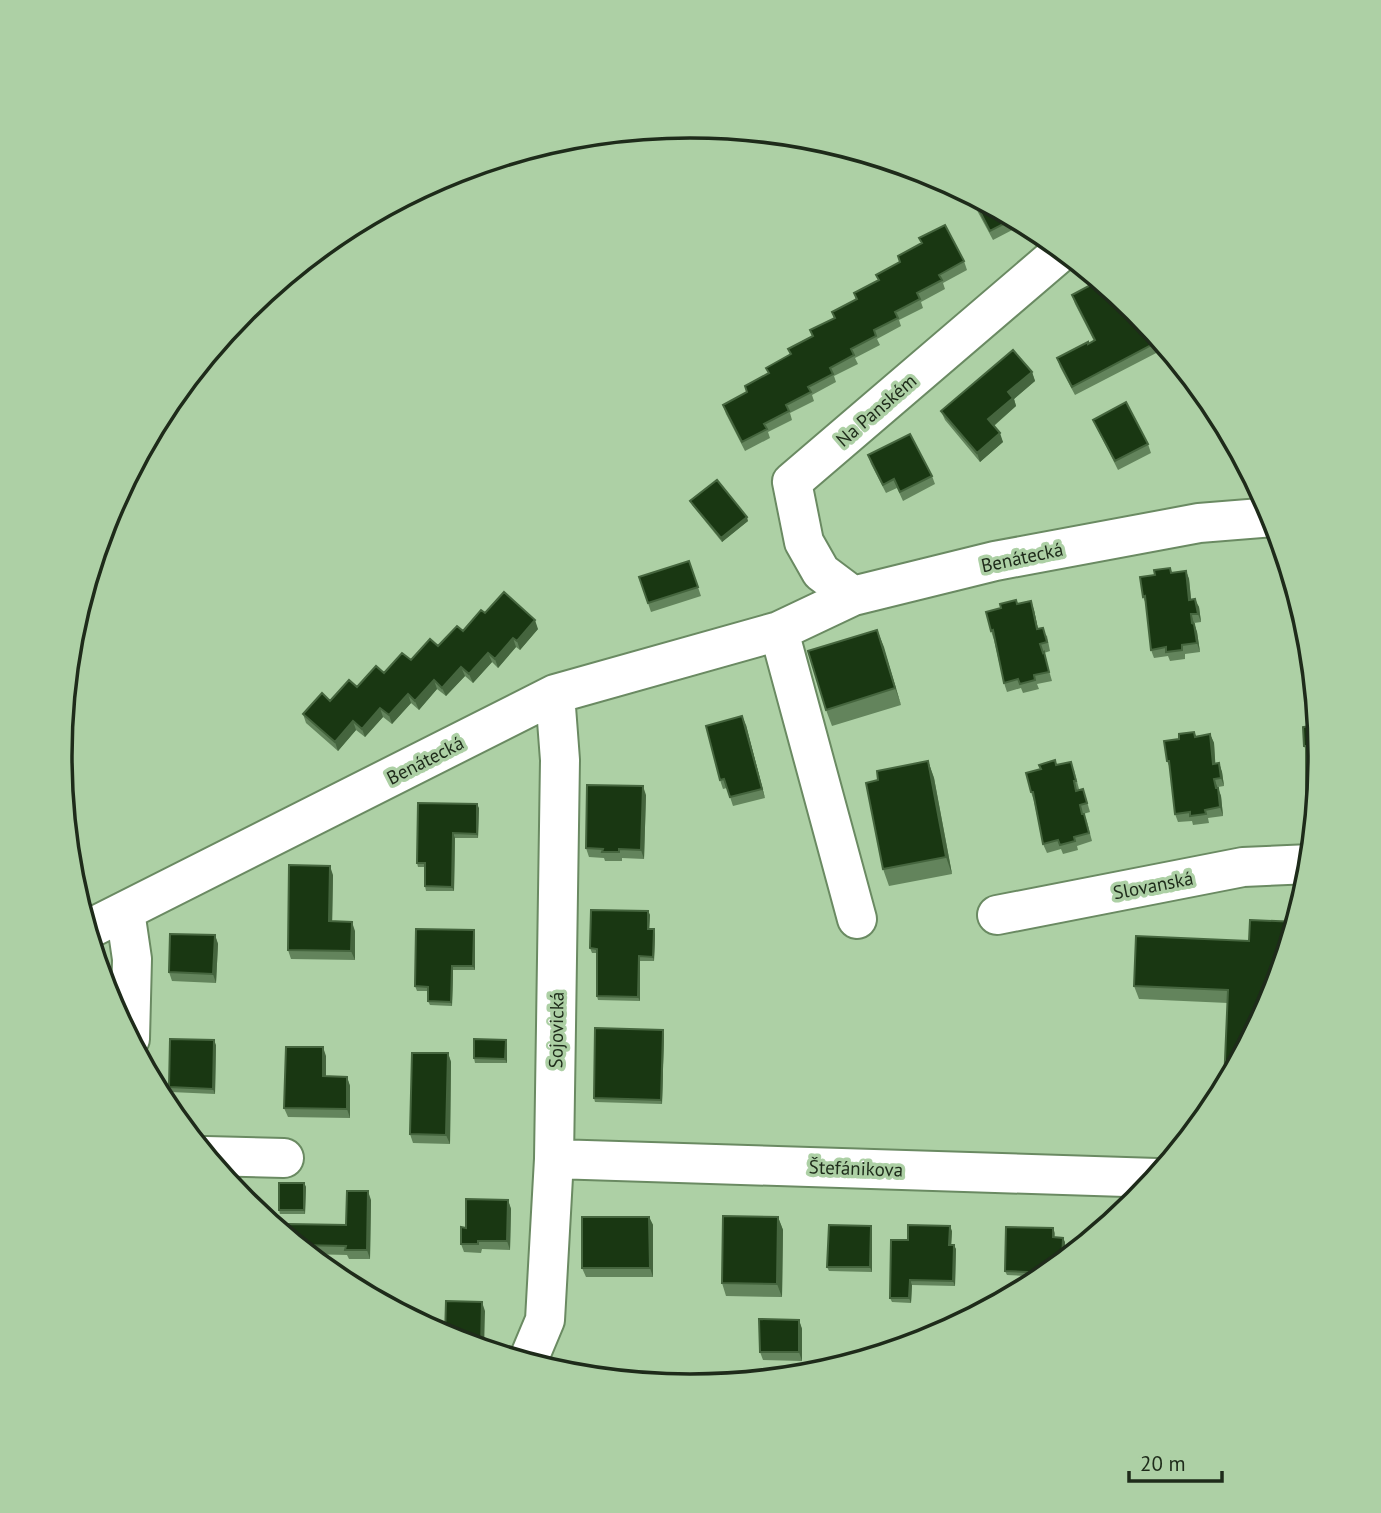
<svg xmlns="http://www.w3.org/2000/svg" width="1381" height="1513" viewBox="0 0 1381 1513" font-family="'PT Sans',sans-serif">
<rect width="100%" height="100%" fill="#add0a5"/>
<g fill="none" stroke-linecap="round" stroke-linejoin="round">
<!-- minor casing -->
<g stroke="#6a8a62" stroke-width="42">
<path id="minor" d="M853 596 821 572 804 542 792 482 1063 250
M779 631 857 919
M125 911 132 959 130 1039
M997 915 1243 867 1311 864
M87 930 555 694 779 631 853 596 995 561 1199 523 1274 517
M206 1156 284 1158
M554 1159 1157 1178
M527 1363 545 1320 554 1159 560 760 555 694"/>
</g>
<!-- minor -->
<use href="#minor" stroke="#fff" stroke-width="38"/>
</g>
<!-- wall -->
<path fill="#63845c" d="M971 194 1019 220 1016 221 1018 227 993 240 973 203Z
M919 238 964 261 967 270 943 283 945 289 921 302 923 308 899 320 901 326 877 339 880 345 855 358 858 364 834 376 836 382 812 395 814 401 790 413 792 420 768 432 770 438 745 451 726 414 723 405 747 392 745 386 769 374 766 368 790 355 788 349 812 336 810 330 834 318 832 312 856 300 854 293 878 281 876 275 900 262 898 256 922 244Z
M1072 295 1159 338 1164 349 1075 395 1060 367 1057 358 1094 341 1075 304Z
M1032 372 1035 381 1014 399 1016 406 994 426 1003 442 980 462 945 420 941 411Z
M1093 420 1148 444 1151 453 1118 470Z
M868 455 932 476 935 484 903 501 897 488 886 493 871 464Z
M690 501 748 521 722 542 692 505Z
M689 561 701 596 651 612 639 577Z
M1170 568 1172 573 1186 571 1189 579 1191 599 1199 607 1201 622 1194 623 1197 632 1200 652 1185 654V659L1170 661 1168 656 1154 658 1151 650 1146 604 1143 597 1155 575Z
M1017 604 1034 610 1038 629 1047 636 1050 651 1044 653 1052 681 1037 684 1039 689 1023 693 1021 688 1007 692 1004 683 994 640 991 631Z
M1301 605 1309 634 1310 641H1303L1300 633Z
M485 613 538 629 520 650 516 647 498 668 492 662 473 683 465 676 446 696 437 689 419 710 411 703 392 724 383 717 365 737 356 730 338 751 306 723 303 714 438 646 463 631Z
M877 630 901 705 832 726 826 710Z
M746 725 765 798 733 806 727 788 723 789 720 780Z
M1303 727 1321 757 1316 808H1309L1306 800V751L1304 746Z
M1194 732 1196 736 1210 734 1214 743 1215 763H1219L1222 772 1224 786 1218 787 1221 796 1223 816 1208 818 1209 823 1193 825 1192 821 1178 822 1175 814 1170 768 1167 761 1179 739Z
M928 761 934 778 952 874 889 886 883 869 878 780Z
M1057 765 1074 770 1079 789 1086 798 1090 812 1083 814H1084L1087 822 1092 841 1077 846 1078 850 1063 854 1061 849 1047 853 1043 844 1034 801 1031 792Z
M646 795 644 859 622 858V861H605L604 858 589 857 586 848Z
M479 808 478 838H455L454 891H426L425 886V867H418L417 863Z
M333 875 332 921 355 931V960L291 959 288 950Z
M648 911 650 915 649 929 655 934 654 961H640V1001L598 1000 597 996V953H592L590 948Z
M474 930 475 934V970H453L452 1006 430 1005 428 1001V991H417L415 986Z
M215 935 218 944 216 983 172 981 169 972Z
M1136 936 1273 998 1226 1087 1224 1083 1228 1003 1139 999 1134 986Z
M664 1034 662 1104 595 1102 594 1098Z
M507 1044V1063H475L474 1058Z
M216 1045 215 1094 171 1092 169 1087Z
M448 1053 451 1062 450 1144 413 1143 410 1134Z
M326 1056V1076L347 1077 350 1086V1118L288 1117 284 1108Z
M304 1183 306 1187 305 1214H280L279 1210Z
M371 1200 370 1259H349L347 1255 307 1254 288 1239 346 1225Z
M508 1200 511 1209 510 1250 482 1249 481 1253 464 1252 461 1244 466 1228Z
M649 1217 653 1225V1277H586L582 1268Z
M778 1217 783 1230 782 1297 726 1296 722 1283Z
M871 1226 872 1230V1272L829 1271 827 1267Z
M1053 1228 1055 1233V1237L1065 1242 1064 1262 1058 1267H1055V1270L1046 1277 1007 1275 1005 1271Z
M952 1231 951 1245 956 1249 955 1286 912 1285 911 1303 892 1302 890 1298 908 1240Z
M799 1320 802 1329V1361L763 1360 760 1352Z"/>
<!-- shaded-wall -->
<path fill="#45653e" d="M1032 372 1035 381 1014 399 1016 406 991 428 988 419 1008 392Z
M1000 433 1003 442 980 462 977 453Z
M747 517 748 521 722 542 721 538Z
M1186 571 1189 579 1192 608 1189 600Z
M1195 599 1199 607 1201 622 1198 614Z
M1031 601 1034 610 1040 638 1037 629Z
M1191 614 1197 632 1200 652 1197 643Z
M535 620 538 629 520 650 517 641Z
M877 630 884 647 901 705 895 688Z
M513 638 516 647 498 668 495 659Z
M488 653 492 662 473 683 469 674Z
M461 667 465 676 446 696 442 688Z
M434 680 437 689 419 710 415 701Z
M408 694 411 703 392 724 389 715Z
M380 708 383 717 365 737 362 729Z
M742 716 746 725 765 798 762 789Z
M353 721 356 730 338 751 335 742Z
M1210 734 1214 743 1216 773 1213 764Z
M928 761 934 778 952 874 946 857Z
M1219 763 1222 772 1224 786 1221 778Z
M1214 779 1221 796 1223 816 1220 807Z
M643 786 646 795 644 859 641 850Z
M477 804 479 808 478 838 477 834Z
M453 833 455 838 454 891 452 887Z
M330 866 333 875 332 930 329 921Z
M648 911 650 915 649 934 648 929Z
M352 922 355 931V960L351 951Z
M654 929 655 934 654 961 653 957Z
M474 930 475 934V970L473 966Z
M215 935 218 944 216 983 213 974Z
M639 956 640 961V1001L638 997Z
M452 966 453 970 452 1006 451 1002Z
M663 1030 664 1034 662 1104 661 1100Z
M214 1040 216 1045 215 1094 213 1089Z
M506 1040 507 1044V1063L505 1059Z
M323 1047 326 1056V1085L323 1076Z
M448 1053 451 1062 450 1144 446 1135Z
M347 1077 350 1086V1118L347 1109Z
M304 1183 306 1187 305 1214 304 1210Z
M368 1191 371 1200 370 1259 367 1250Z
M508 1200 511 1209 510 1250 507 1241Z
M649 1217 653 1225V1277L650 1268Z
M778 1217 783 1230 782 1297 777 1284Z
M871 1226 872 1230V1272L870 1267Z
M950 1226 952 1231 951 1249 949 1245Z
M1063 1238 1065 1242 1064 1262 1062 1264Z
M954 1245 956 1249 955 1286 953 1281Z
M910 1280 912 1285 911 1303 909 1298Z
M482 1302 485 1311 484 1350 481 1349Z
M799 1320 802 1329V1361L799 1352Z"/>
<!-- building -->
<path fill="#193712" stroke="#45653e" stroke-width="2" d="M971 194 1014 218H1015L990 231Z
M945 225 964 261 939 275 942 280 917 293 920 299 895 312 898 318 874 330 876 336 851 349 854 355 830 368 833 374 808 387 811 392 786 405 789 411 764 424 767 429 742 442 723 405 747 392 745 386 769 373 766 368 791 354 788 349 813 336 810 330 835 318 832 312 857 299 854 293 879 280 876 275 900 262 898 256 922 243 919 238Z
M1100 280 1137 311 1161 340 1072 387 1057 358 1088 342V344L1095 340 1072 295Z
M1013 350 1032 372 1008 392 1013 398 988 419 1000 433 977 453 941 411Z
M1126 402 1148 444 1115 461 1093 420Z
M910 434 932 476 900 492 894 479 883 485 868 455Z
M717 480 747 517 721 538 690 501Z
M689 561 698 587 648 603 639 577Z
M1170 568 1171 573 1186 571 1189 600 1195 599 1198 614H1191L1192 623 1194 624 1197 643 1182 645V650L1166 652V647L1151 650 1145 596 1143 597 1140 577 1155 575 1154 570Z
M504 592 535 620 517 641 513 638 495 659 488 653 469 674 461 667 442 688 434 680 415 701 408 694 389 715 380 708 362 729 353 721 335 742 303 714 322 693 330 701 349 680 357 687 376 666 384 673 402 653 411 660 430 639 438 646 457 626 463 631 481 610 485 613Z
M1016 600 1017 604 1031 601 1037 629 1043 628 1047 642 1040 644 1043 653 1044 652 1049 672 1034 675 1035 680 1020 684 1018 679 1004 683 993 630 991 631 986 612 1001 608 1000 604Z
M1301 605 1309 632 1300 633 1299 613H1301Z
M877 630 895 688 826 710 808 651Z
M742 716 762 789 730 797 724 779 720 780 706 726Z
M1318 725 1321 757 1317 799 1306 800V746H1304L1303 727Z
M1194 732 1195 737 1210 734 1213 764 1219 763 1221 778 1214 779 1216 788H1218L1220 807 1205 810 1206 814 1190 816V812L1175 814 1169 761H1167L1164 741 1179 739V734Z
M1055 760 1056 765 1071 762 1076 781H1074L1076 791 1083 789 1087 803 1080 805 1082 814H1084L1089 833 1074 837 1075 841 1060 845 1058 840 1043 844 1033 792H1031L1026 773 1041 769 1039 765Z
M928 761 946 857 883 869 866 783 878 780 877 771Z
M587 785 643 786 641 850 619 849V852H602L603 849 586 848Z
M418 803 477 804V834L453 833 452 887 425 886V863H417Z
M289 865 330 866 329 921 352 922 351 951 288 950Z
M591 910 648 911V929H654L653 957 639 956 638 997 597 996V949L590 948Z
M1250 920 1297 922 1273 998 1228 1083H1224L1228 990 1134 986 1136 936 1249 941Z
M416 929 474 930 473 966H452L451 1002 428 1001V987L415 986Z
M170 934 215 935 213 974 169 972Z
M595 1028 663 1030 661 1100 594 1098Z
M170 1039 214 1040 213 1089 169 1087Z
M474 1039 506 1040 505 1059 474 1058Z
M286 1047H323V1076L347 1077V1109L284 1108Z
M412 1053H448L446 1135 410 1134Z
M279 1183H304V1210H279Z
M347 1191H368L367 1250H345L346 1246 296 1245 288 1239 289 1224 346 1225Z
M466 1199 508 1200 507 1241H478V1244H461V1227L466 1228Z
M723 1216 778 1217 777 1284 722 1283Z
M582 1217H649L650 1268H582Z
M829 1225 871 1226 870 1267H827Z
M908 1225 950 1226 949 1245H954L953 1281 910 1280 909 1298H890L891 1240H908Z
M1006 1227 1053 1228V1237L1063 1238 1062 1263H1053V1272L1051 1273 1005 1271Z
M446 1301 482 1302 481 1349 445 1337Z
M759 1319 799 1320V1352H760Z"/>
<g text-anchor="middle" stroke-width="7" stroke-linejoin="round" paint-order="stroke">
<!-- street labels -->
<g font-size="19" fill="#1e2b1a" stroke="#add0a5">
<text transform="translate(876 410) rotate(-41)" y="7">Na Panském</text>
<text transform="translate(1022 557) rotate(-12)" y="7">Benátecká</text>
<text transform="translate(425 760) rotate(-27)" y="7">Benátecká</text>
<text transform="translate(1153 885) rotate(-11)" y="7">Slovanská</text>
<text transform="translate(556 1030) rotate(-89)" y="7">Sojovická</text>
<text transform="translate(856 1168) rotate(2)" y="7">Štefánikova</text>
</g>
</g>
<!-- crop -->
<path d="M0 0H1381V1513H0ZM72 756a618 618 0 1 1 1236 0a618 618 0 1 1-1236 0Z" fill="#add0a5" fill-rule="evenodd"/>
<path fill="none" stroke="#1e2b1a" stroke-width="3.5" d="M72 756a618 618 0 1 1 1236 0a618 618 0 1 1-1236 0Z"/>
<!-- scale -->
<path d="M1129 1471v10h93v-10" fill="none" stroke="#1e2b1a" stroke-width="3.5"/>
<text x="1140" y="1471" font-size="21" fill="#1e2b1a" stroke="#add0a5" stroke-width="5" paint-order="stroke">20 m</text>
</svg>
